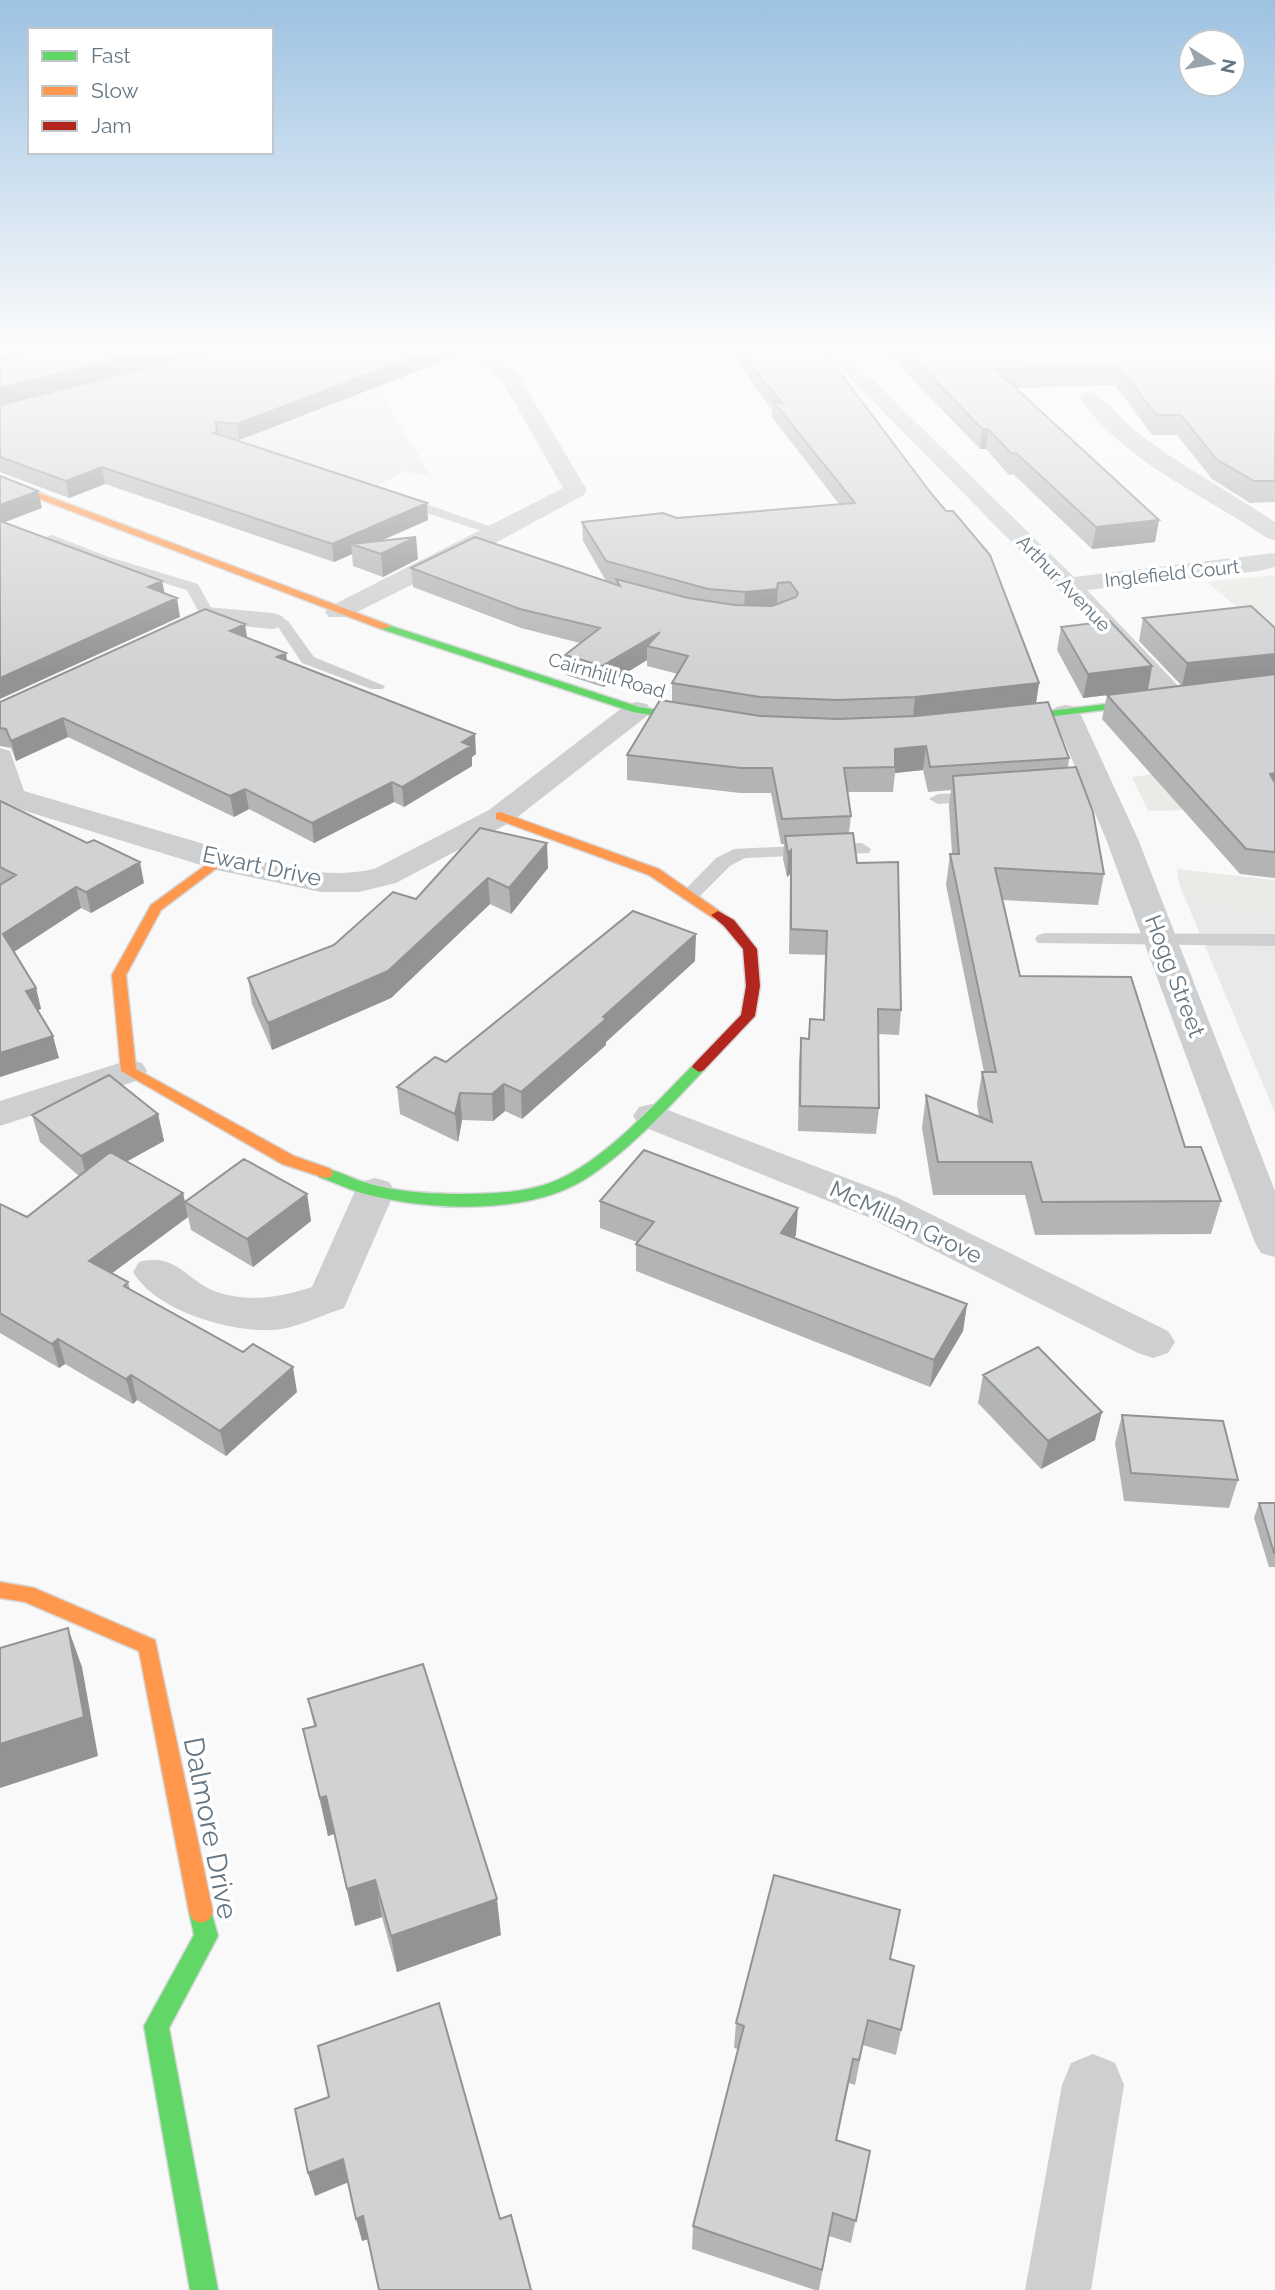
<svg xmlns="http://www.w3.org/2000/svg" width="1275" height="2290" viewBox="0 0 1275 2290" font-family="Raleway,sans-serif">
<rect width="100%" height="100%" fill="#f9f9f9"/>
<!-- built -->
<path fill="#e8e9e9" d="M1179 884 1275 895V1113Z"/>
<!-- green -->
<path fill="#e8ebe6" d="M368 385H375L432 477 404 471 378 486 234 438 297 413 310 417Z
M1275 575V639L1207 582Z
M1168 772 1267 808 1148 811 1132 777Z
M1177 869 1275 880V921L1201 899 1179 884Z"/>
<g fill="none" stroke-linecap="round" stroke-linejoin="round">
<!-- fast casing -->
<g stroke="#d5d6d7" stroke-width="3">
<path id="fast" d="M385 624 639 707 706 718 712 721 706 724 633 712 381 629 380 627Z
M1155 698 1159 699V703L999 723 993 720 999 717Z
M699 1062 706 1067 704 1070C668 1108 631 1149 587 1178 530 1215 433 1211 369 1195 352 1191 336 1183 319 1177L317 1173 325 1168C341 1172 355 1180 370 1184 399 1192 431 1194 461 1194 491 1194 522 1193 550 1183 601 1165 657 1102 694 1064Z
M201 1901 209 1904 218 1936 169 2028 218 2290H190L144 2026 194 1935 189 1912 193 1904Z"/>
</g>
<!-- slow casing -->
<g stroke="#d5d6d7" stroke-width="3">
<path id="slow" d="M0 478 389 625 390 627 381 629 0 484Z
M500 812 659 869 725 915 723 918H713L649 875 496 819V813Z
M217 857 222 858V864L161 910 126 975 136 1069 294 1156 331 1169 333 1173 331 1177 325 1178 282 1164 121 1071 112 975 151 905Z
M0 1582 34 1588 155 1640 213 1912 209 1920 201 1923 193 1920 189 1912 139 1651 25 1602 0 1598Z"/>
</g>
<!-- jam casing -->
<g stroke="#d5d6d7" stroke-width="3">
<path id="jam" d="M718 911 734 920 757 949 760 986 755 1016 704 1070 699 1072 692 1067 694 1064 741 1015 746 986 743 949 724 926 711 915Z"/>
</g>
<!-- lane -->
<path fill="#cecfd0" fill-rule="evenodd" d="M393 496H403L506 532 494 535 393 502Z
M52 535 109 557 198 584 215 615 207 620 202 618 187 590 99 563 47 542V536Z
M273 616 288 621 314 657 385 686 383 689H371L302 663 278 627 265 621Z
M981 792 990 797 987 801 938 804 929 799 938 794Z
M862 843 871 849 869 853 745 858 730 866 696 900 689 902 679 896 716 858 734 849Z
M1045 933 1275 934V946L1038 943 1035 939 1038 935Z"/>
<!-- street -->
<path fill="#cecfd0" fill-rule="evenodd" d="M464 350H486L519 376 587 490 584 495 484 549 347 617H329L325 612 329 607 563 488 504 384Z
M822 350H842L1074 577 1275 553V567L1259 571 1087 590 1185 693 1189 699 1185 705H1165L1059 590Z
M1089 391C1103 394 1124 423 1138 433 1181 466 1230 492 1275 522V540L1267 538C1204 495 1123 461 1079 397Z
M207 607 273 613 282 616 286 621 282 626 273 629 211 623 186 636H168L164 630 168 624Z
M637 702 647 704 651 710 647 716 511 822 396 883 359 892H321L217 870 9 806 0 807V748L10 751 24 791C78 807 133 823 187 839 246 856 312 883 374 869L489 810 627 704Z
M1066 705 1076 707 1080 713 1138 839 1275 1191V1257L1261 1253 1255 1243 1106 839 1052 713 1056 707Z
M129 1060 142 1063 147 1071 142 1079 0 1126V1101Z
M652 1104 896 1197 1168 1331 1175 1342 1168 1353 1153 1358 1138 1353 868 1217 639 1125 633 1116 639 1107Z
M375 1178 389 1182 395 1191 344 1308C322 1315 295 1329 272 1330 229 1332 156 1311 133 1272L139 1262C176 1251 187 1282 217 1292 250 1303 281 1297 312 1287L355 1191 361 1182Z
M1093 2054 1115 2063 1124 2085 1091 2290H1025L1062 2085 1071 2063Z"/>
<!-- fast -->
<use href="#fast" fill="#63d668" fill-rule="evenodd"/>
<!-- slow -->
<use href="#slow" fill="#ff974d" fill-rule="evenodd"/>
<!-- jam -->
<use href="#jam" fill="#b3261e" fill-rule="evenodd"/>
</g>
<!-- wall -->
<path fill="#b3b5b5" d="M733 350H823L1039 683 1036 703 1069 758 1068 768 1104 874 1098 905 1002 900 1020 976 1185 1147 1221 1201 1211 1234 1035 1235 1025 1195H933L922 1128 926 1095 979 1117 977 1104 982 1072H984L946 885 950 854H952L949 806 951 790 928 792 923 770 895 773 893 792H847L851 816 849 833 857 863 901 1010 899 1035 878 1034 879 1108 876 1134 798 1131 799 1063 801 1038 808 1039 810 1019 823 1020 825 955 789 954 790 874 787 877 783 859 784 844H781L771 793H740L627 780V755L672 702V683L678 674 647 666V660L603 687 566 675 565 655 580 643 521 628 413 587 411 568 616 585V584L606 581 583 541 582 522 677 518 839 504 772 417V409L757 391Z
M884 350H1275V502L1250 503 1212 479 1177 435H1152L1115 385 1016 388 1159 520 1155 542 1092 549 1013 474 1009 475 986 449H980Z
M457 356 239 440H235L428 520 383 540 418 559 383 577 353 566 352 554 334 562 105 484 69 498 0 472V358L70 387Z
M1143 618 1275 628V878L1240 874 1102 719 1107 695 1182 686 1139 641Z
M1061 627 1152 666 1148 690 1083 698 1057 650Z
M247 638 286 653 287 661 476 754 472 757V766L404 807 394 802 314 843 249 809 234 817 68 737 16 761 11 748 0 746V702Z
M0 801 144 883 91 913 81 908 14 952 36 988 41 1009 38 1010 59 1058 0 1077Z
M480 828 548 868 511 914 490 904 391 998 272 1050 252 1004 248 978 334 945 416 899Z
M695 961 606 1042V1045L522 1119 505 1111 493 1121 462 1120 458 1142 400 1114 397 1087 446 1062Z
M158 1114 164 1141 127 1161 183 1193 188 1217 112 1273 128 1282 130 1289 297 1392 226 1456 137 1400 133 1404 65 1364 59 1368 0 1333V1204L27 1217 79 1176 40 1142 32 1115Z
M307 1194 311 1221 253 1267 191 1230 185 1202Z
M600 1201 796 1235 794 1238 967 1304 963 1331 930 1387 636 1271V1244L637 1242 600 1228Z
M983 1375 1095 1440 1041 1469 978 1403Z
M1122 1415 1238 1480 1229 1508 1124 1501 1115 1443Z
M1259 1503H1275V1567H1269L1254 1518Z
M308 1699 501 1935 397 1972 382 1917 355 1926 334 1834 328 1836 303 1729 314 1726Z
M891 1960 901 2030 896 2055 863 2045 855 2085 849 2083 837 2140 870 2151 851 2243 829 2236 819 2290H815L692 2249 693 2226 738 2049 734 2048 736 2023Z"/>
<!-- shaded-wall -->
<path fill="#929394" d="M151 350H213L0 405V388Z
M431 350H457V356L239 440 237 424Z
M982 429H988L986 449H980Z
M102 467 105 484 69 498 66 481Z
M38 491 42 508 0 524V505Z
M427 503 428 520 364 548 351 544 352 554 334 562 332 544Z
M1159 520 1155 542 1092 549 1096 527Z
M416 537 418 559 383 577 381 554Z
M162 581 166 599 148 587Z
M778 583 777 602 776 609 744 612 745 592Z
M177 598 180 617 0 699V678Z
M245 624 248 643 230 631Z
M660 632 647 646V660L603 687 602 666Z
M286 653 288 672 277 657Z
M1275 654V676L1182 686 1187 663Z
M1152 666 1148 690 1083 698 1088 674Z
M1039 683 1036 703 913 717 915 697Z
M63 718 68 737 16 761 11 741Z
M475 734 476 754 472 757V766L404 807 402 787 462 742Z
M926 746 923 770 895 773V749Z
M1275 773V797L1270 774Z
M392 782 394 802 314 843 312 823Z
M245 789 249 809 234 817 230 796Z
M547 843 548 868 511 914 509 888Z
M791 850 790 874 787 877 788 853Z
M140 862 144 883 91 913 86 892Z
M488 878 490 904 391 998 272 1050 268 1023Z
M76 887 81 908 9 955 3 934Z
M696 934 695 961 606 1042V1045L522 1119 521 1092Z
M36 988 41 1009 32 1012 26 991Z
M53 1036 59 1058 0 1077V1053Z
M504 1084 505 1111 493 1121 492 1094Z
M460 1093 462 1120 458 1142 455 1114Z
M158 1114 164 1141 88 1183 81 1156Z
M183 1193 188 1217 96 1285 89 1261Z
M307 1194 311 1221 253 1267 247 1239Z
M798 1208 796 1235 779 1260 781 1233Z
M967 1304 963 1331 930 1387 934 1360Z
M58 1339 65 1364 59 1368 52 1344Z
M293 1367 297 1392 226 1456 220 1431Z
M131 1375 137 1400 133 1404 126 1379Z
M1102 1412 1095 1440 1041 1469 1048 1441Z
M68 1628 82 1667 98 1756 0 1788V1744Z
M326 1796 334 1834 328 1836 320 1798Z
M375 1880 382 1917 355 1926 347 1889Z
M497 1899 501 1935 397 1972 391 1936Z
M343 2159 349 2182 315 2196 308 2173Z
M363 2216 369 2239 362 2241 356 2219Z"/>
<!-- building -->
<path fill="#d0d2d3" stroke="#929394" stroke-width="2" d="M34 350H151L0 388V358Z
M218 350H431L237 424 216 422 217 432 214 433 427 503 332 544 102 467 66 481 0 457V405Z
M743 350H823L930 492 946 511H953L990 555 1039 683 915 697 838 700 760 697 672 683 688 656 647 646 660 632 602 666 565 655 600 628 520 609 411 568 475 537 620 586 616 579 688 598 735 605 772 606 796 597 798 593 790 582 778 583 777 589 745 592 708 589 606 561 582 522 663 513 677 518 855 503 772 400 783 404 758 374Z
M905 350H1275V481H1254L1216 459 1181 415H1156L1118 366 995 369 1159 520 1096 527 1016 453 1012 454 988 429H982Z
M0 476 38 491 0 505Z
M0 521 162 581 148 587 177 598 0 678Z
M416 537 381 554 351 544Z
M1251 606 1275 628V654L1187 663 1143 618Z
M205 609 245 624 230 631 286 653 277 657 475 734 462 742 471 746 402 787 392 782 312 823 245 789 230 796 63 718 11 741 6 729 0 728V702Z
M1110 621 1152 666 1088 674 1061 627Z
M1275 674V773L1270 774 1275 783V852L1246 849 1107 695Z
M660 700 760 716 838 719 916 716 1048 702 1069 758 930 767 926 746 895 749V767L844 768 851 816 782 819 772 768H741L627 755Z
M1076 767 1093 812 1104 874 995 868 1020 976 1131 977 1185 1147H1201L1221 1201 1042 1202 1031 1162H938L926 1095 992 1122 982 1072H996L950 854H959L953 776Z
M0 801 87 843 94 840 140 862 86 892 76 887 3 934 36 988 26 991 53 1036 0 1053V885L16 875 0 867Z
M480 828 547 843 509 888 488 878 388 971 268 1023 248 978 334 945 393 892 416 899Z
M853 833 857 863 898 862 901 1010 878 1009 879 1108 800 1106 801 1038 809 1039 810 1019 824 1020 827 931 791 929V850L788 853 785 836Z
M633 911 696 934 603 1017 606 1019 521 1092 504 1084 492 1094 460 1093 455 1114 397 1087 435 1057 446 1062Z
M109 1075 158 1114 81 1156 32 1115Z
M644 1150 798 1208 781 1233 967 1304 934 1360 636 1244 654 1222 600 1201Z
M110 1152 183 1193 89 1261 128 1282 124 1286 243 1352 253 1344 293 1367 220 1431 131 1375 126 1379 58 1339 52 1344 0 1313V1204L27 1217Z
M244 1159 307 1194 247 1239 185 1202Z
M1038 1347 1102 1412 1048 1441 983 1375Z
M1122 1415 1223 1421 1238 1480 1131 1473Z
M1259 1503H1275V1553H1274Z
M68 1628 84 1717 0 1744V1648Z
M423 1664 497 1899 391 1936 375 1880 347 1889 326 1796 320 1798 303 1729 316 1726 308 1699Z
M774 1875 900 1910 890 1959 914 1966 901 2030 868 2020 859 2060 853 2059 836 2140 870 2151 856 2221 833 2213 822 2270 693 2226 744 2026 736 2023Z
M439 2003 500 2219 511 2215 531 2290H379L363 2216 356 2219 343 2159 308 2173 295 2109 329 2097 318 2046Z"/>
<!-- sky -->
<linearGradient id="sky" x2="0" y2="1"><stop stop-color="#9dc2e2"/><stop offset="0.52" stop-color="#fcfcfc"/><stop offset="1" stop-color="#fcfcfc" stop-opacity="0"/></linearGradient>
<rect width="1275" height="671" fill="url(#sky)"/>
<g text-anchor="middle" stroke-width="7" stroke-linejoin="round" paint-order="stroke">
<!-- far-street labels -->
<g font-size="19" fill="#657683" stroke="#fff">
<text transform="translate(1172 573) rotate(-6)" y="7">Inglefield Court</text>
<text transform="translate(1064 583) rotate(46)" y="7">Arthur Avenue</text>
<text transform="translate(607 675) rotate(16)" y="7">Cairnhill Road</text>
</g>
<!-- street labels -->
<g font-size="23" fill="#657683" stroke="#fff">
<text transform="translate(262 866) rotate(12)" y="8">Ewart Drive</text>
<text transform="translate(1175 976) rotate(69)" y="8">Hogg Street</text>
<text transform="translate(906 1222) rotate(25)" y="8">McMillan Grove</text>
</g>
<!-- near-street labels -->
<g font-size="28" fill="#657683" stroke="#fff">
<text transform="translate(211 1828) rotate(79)" y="10">Dalmore Drive</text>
</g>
</g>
<!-- legend -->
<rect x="28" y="28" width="245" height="126" fill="#ffffff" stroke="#c1c8cd" stroke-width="2"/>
<rect x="42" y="51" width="35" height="10" fill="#63d668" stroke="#c1c8cd" stroke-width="2"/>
<text x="91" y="63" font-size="21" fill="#657683">Fast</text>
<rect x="42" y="86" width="35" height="10" fill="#ff974d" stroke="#c1c8cd" stroke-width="2"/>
<text x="91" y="98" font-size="21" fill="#657683">Slow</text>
<rect x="42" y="121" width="35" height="10" fill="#b3261e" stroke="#c1c8cd" stroke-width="2"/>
<text x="91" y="133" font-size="21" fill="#657683">Jam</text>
<!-- north arrow -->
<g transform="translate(1212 63) rotate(101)"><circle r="33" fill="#ffffff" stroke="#c1c8cd" stroke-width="2"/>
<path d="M0-5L12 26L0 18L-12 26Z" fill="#99a4ac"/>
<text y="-10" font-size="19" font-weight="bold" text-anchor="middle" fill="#657683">N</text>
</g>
</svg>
